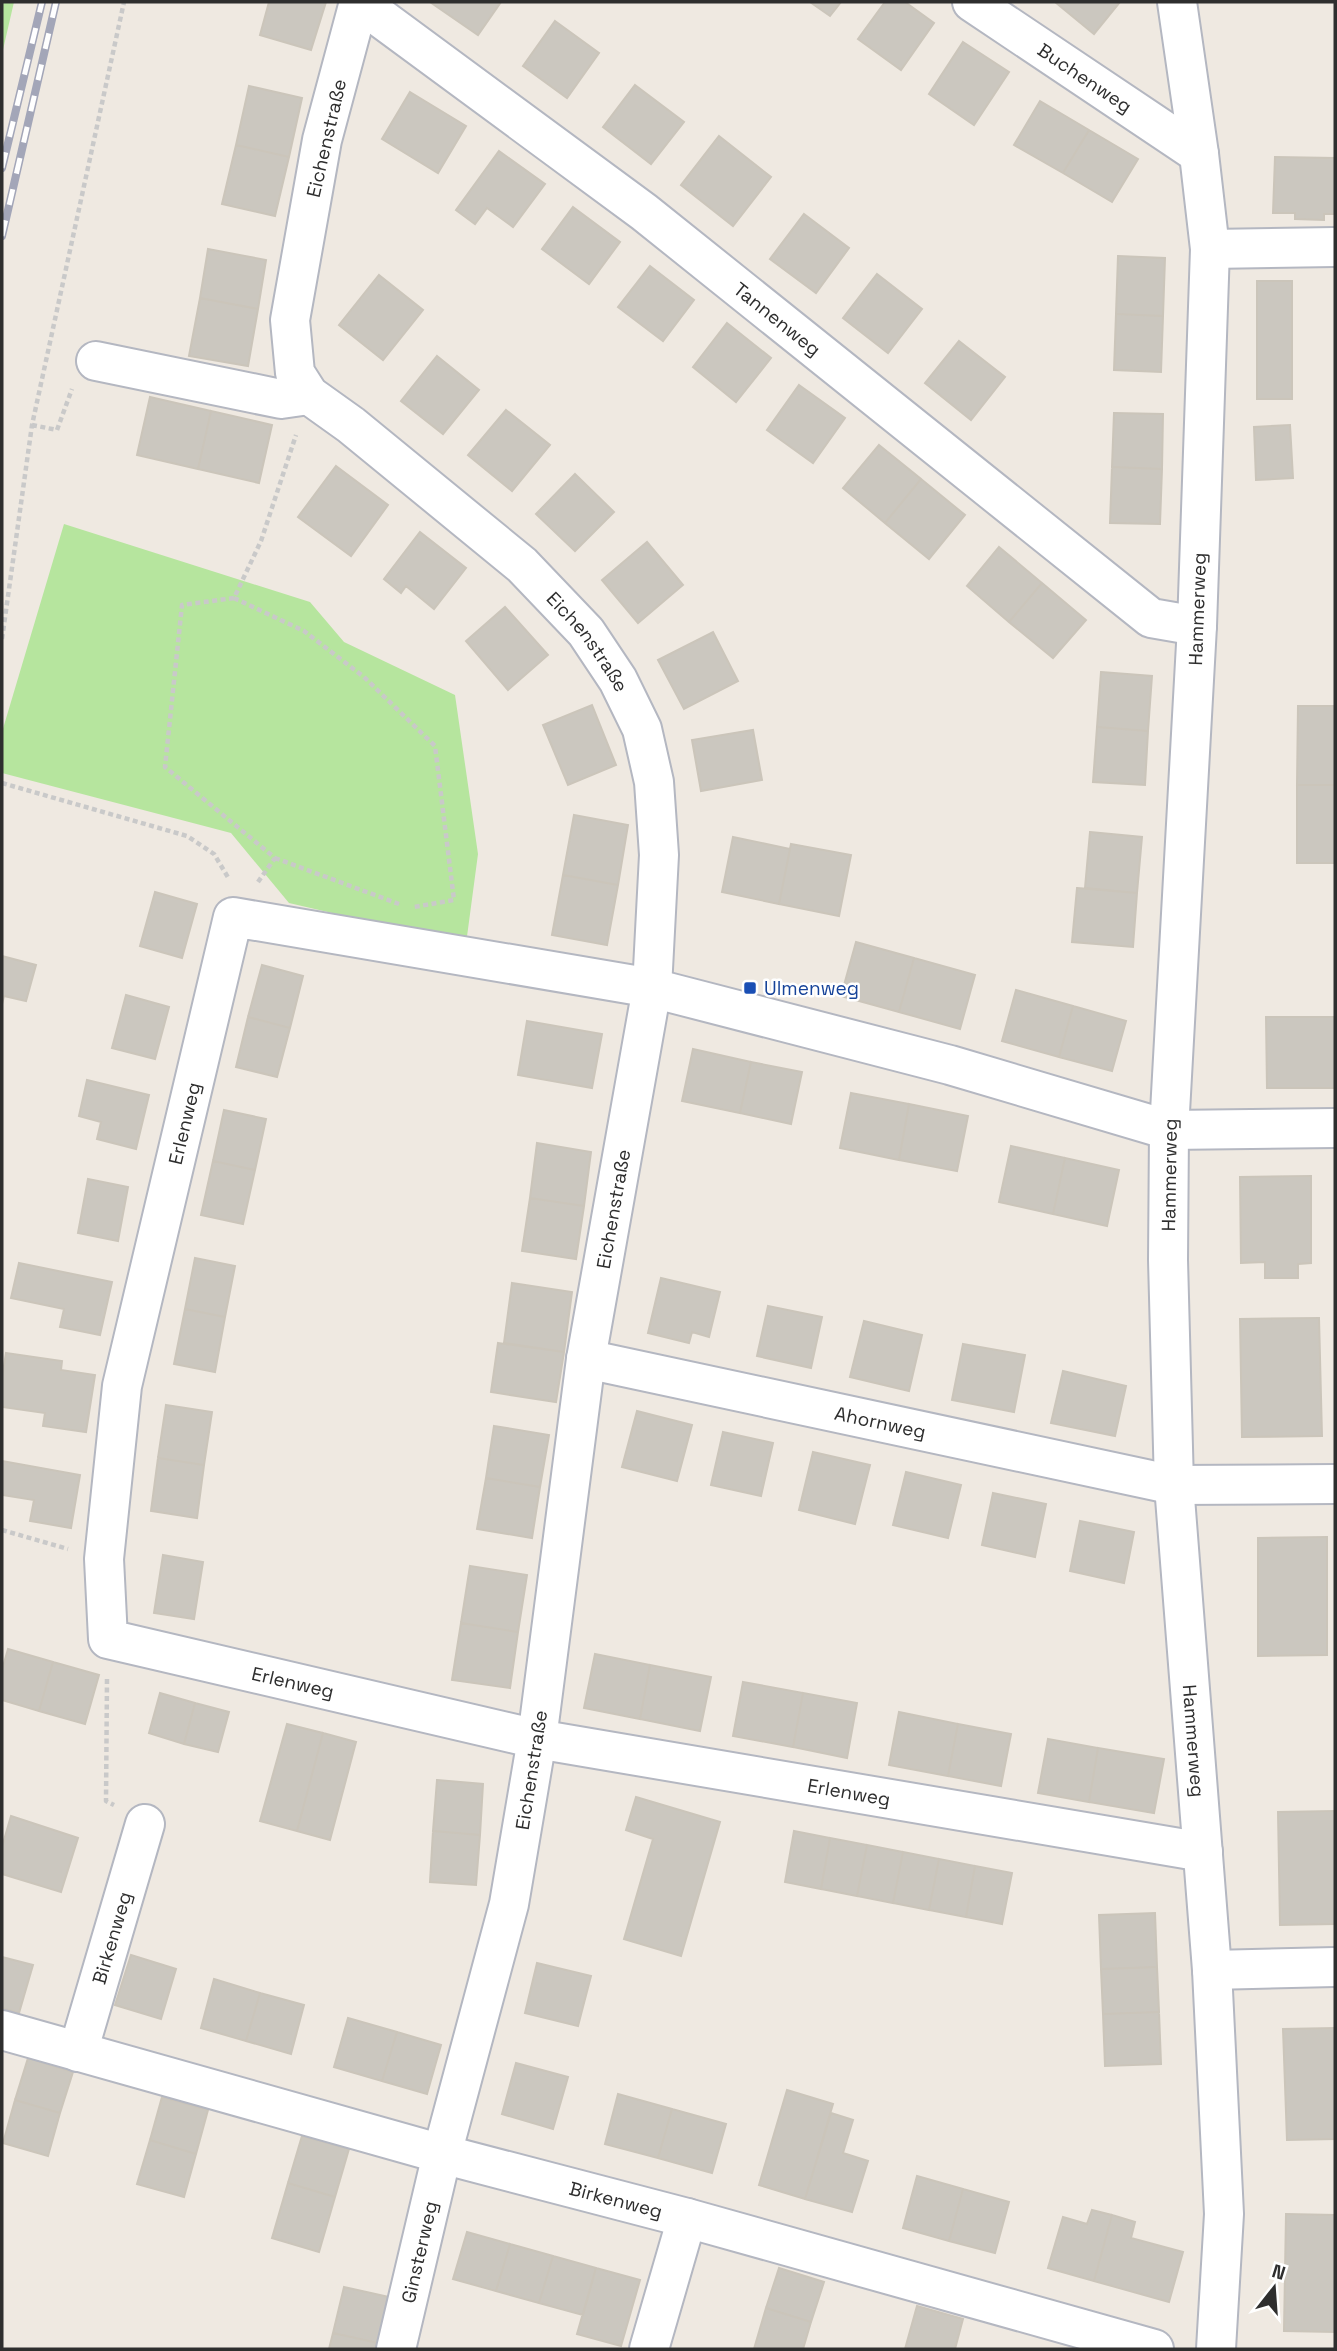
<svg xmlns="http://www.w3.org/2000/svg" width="1337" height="2351" viewBox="0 0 1337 2351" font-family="'Space Grotesk',sans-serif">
<rect width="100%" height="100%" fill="#efe9e1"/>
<!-- green -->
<path fill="#b6e59e" d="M2 2H14L2 54Z
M64 524 310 602 344 642 455 695 478 854 466 944 289 903 231 833 2 773V732Z"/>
<!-- building -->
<path fill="#cbc7bf" stroke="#cbc5ba" stroke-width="2" d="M269 2H326L311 50 260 35Z
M430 2H501L478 35Z
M810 2H841L830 16Z
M885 2H905L934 23 901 70 858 39Z
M1055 2H1120L1094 34Z
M555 21 599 53 567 98 523 66Z
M963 42 1009 72 974 125 929 94Z
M635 85 684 122 651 164 603 127Z
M249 86 302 98 289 157 236 145Z
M410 92 466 126 438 173 382 139Z
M1040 101 1089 130 1063 173 1014 145Z
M1089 130 1138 159 1112 202 1063 173Z
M719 136 771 177 733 226 681 185Z
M236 145 289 157 275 216 222 204Z
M499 151 545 184 513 227 487 208 475 224 456 210Z
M1275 157 1335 158V214H1324V220L1295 219V213H1273Z
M573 207 620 242 589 284 542 249Z
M804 214 849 248 816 293 770 259Z
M208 249 266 260 258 309 200 298Z
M1118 256 1165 258 1163 316 1116 314Z
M650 266 694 300 663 341 618 307Z
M877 274 922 309 888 353 843 318Z
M379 275 423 310 383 360 339 325Z
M1257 281H1292V399H1257Z
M200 298 258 309 248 366 189 356Z
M1116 314 1163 316 1161 372 1114 370Z
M727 323 771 358 736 402 693 367Z
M959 341 1005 377 971 420 925 383Z
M437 356 479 390 443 434 401 401Z
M799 385 845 418 813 463 767 430Z
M150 397 211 411 198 469 137 455Z
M506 410 550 445 512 491 468 455Z
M211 411 272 425 259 483 198 469Z
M1114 413 1163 414 1162 469 1112 467Z
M1290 425 1293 478 1256 480 1254 427Z
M879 445 921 479 885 523 843 488Z
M336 466 388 505 351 556 298 517Z
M1112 467 1162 469 1160 524 1110 523Z
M575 474 614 512 575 551 536 514Z
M921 479 965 515 929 559 885 523Z
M420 532 466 568 434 609 406 586 401 593 384 579Z
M647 542 683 585 638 623 602 580Z
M999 547 1042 583 1009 622 967 586Z
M1042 583 1086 620 1053 658 1009 622Z
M505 607 548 655 508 690 466 641Z
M713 632 738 681 684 709 658 660Z
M1101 672 1152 676 1148 731 1097 727Z
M592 705 616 765 568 785 543 725Z
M1298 706H1335V785H1297Z
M1097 727 1148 731 1145 785 1093 782Z
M753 730 762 780 701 791 692 740Z
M1297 785H1335V863H1297Z
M574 815 628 825 618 885 563 875Z
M1090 832 1142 837 1137 893 1085 888Z
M733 837 790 849 779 904 722 892Z
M791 844 851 855 839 916 779 904Z
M563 875 618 885 607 945 552 935Z
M1077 888 1137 893 1133 947 1072 942Z
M155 892 197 904 182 958 140 946Z
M856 942 914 958 899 1012 841 996Z
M2 956 36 965 26 1001 4 996 2 1004Z
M914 958 975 975 960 1029 899 1012Z
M262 965 303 976 290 1028 248 1017Z
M1016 990 1073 1006 1059 1057 1002 1041Z
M126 995 169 1007 155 1059 112 1048Z
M1073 1006 1126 1021 1112 1071 1059 1057Z
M248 1017 290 1028 277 1077 236 1067Z
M1266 1017H1335V1088H1267Z
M527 1021 602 1034 592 1088 518 1075Z
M693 1049 751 1062 740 1113 682 1101Z
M751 1062 802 1072 791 1124 740 1113Z
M87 1080 149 1095 136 1149 97 1139 101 1122 79 1116Z
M851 1093 909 1104 899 1160 840 1148Z
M909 1104 968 1116 957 1171 899 1160Z
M224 1110 266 1119 255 1170 213 1161Z
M537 1143 591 1152 584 1206 530 1198Z
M1011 1146 1065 1158 1053 1214 999 1202Z
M1065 1158 1119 1170 1107 1226 1053 1214Z
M213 1161 255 1170 243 1224 201 1215Z
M1311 1176V1263L1298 1264V1278H1265V1262L1241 1263 1240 1177Z
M88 1179 128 1187 118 1241 78 1233Z
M530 1198 584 1206 576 1259 522 1251Z
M195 1258 235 1266 225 1317 185 1309Z
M19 1263 112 1282 100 1335 60 1327 64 1309 11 1298Z
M661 1278 720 1292 709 1337 692 1332 689 1343 648 1333Z
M512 1283 572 1292 564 1352 504 1343Z
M768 1306 822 1317 811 1368 757 1356Z
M185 1309 225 1317 215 1372 174 1364Z
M1319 1318 1322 1436 1242 1437 1240 1319Z
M864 1321 922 1335 909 1391 850 1377Z
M498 1343 564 1352 556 1402 491 1392Z
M963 1344 1025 1355 1014 1412 952 1400Z
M6 1353 62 1361 61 1370 95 1375 86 1432 43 1426 45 1413 2 1407V1378Z
M1063 1371 1126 1386 1115 1436 1051 1423Z
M166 1405 212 1412 204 1465 158 1458Z
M637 1411 692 1425 677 1481 622 1467Z
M494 1426 549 1435 540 1487 486 1478Z
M723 1432 773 1443 761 1496 711 1485Z
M813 1452 870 1465 855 1524 799 1510Z
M158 1458 204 1465 197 1518 151 1511Z
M2 1461 80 1475 71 1528 30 1521 34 1500 2 1495Z
M906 1472 961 1485 948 1538 893 1525Z
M486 1478 540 1487 532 1538 477 1529Z
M993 1493 1046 1504 1035 1557 982 1545Z
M1080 1521 1134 1532 1124 1583 1070 1571Z
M1327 1537V1655L1258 1656V1538Z
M163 1555 203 1562 194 1619 154 1613Z
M470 1566 527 1575 518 1632 461 1623Z
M461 1623 518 1632 510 1688 452 1680Z
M8 1649 53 1662 39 1711 2 1700V1670Z
M595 1654 650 1665 640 1719 584 1708Z
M53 1662 99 1675 85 1724 39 1711Z
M650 1665 711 1677 700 1731 640 1719Z
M743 1682 803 1693 793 1747 733 1736Z
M160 1693 195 1703 184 1744 149 1733Z
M803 1693 857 1703 847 1758 793 1747Z
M195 1703 229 1712 218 1752 184 1744Z
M899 1712 958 1724 948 1776 889 1765Z
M287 1724 323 1733 297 1831 260 1821Z
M958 1724 1011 1734 1001 1786 948 1776Z
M323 1733 356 1742 330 1840 297 1831Z
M1048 1739 1098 1748 1089 1802 1038 1793Z
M1098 1748 1164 1759 1154 1813 1089 1802Z
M437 1780 483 1784 480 1835 433 1831Z
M636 1797 720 1822 681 1956 624 1939 653 1839 626 1830Z
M1335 1811V1924L1280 1925 1278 1812Z
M11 1816 78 1838 61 1892 2 1874V1847Z
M433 1831 480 1835 476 1885 430 1882Z
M794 1831 830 1838 821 1889 785 1882Z
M830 1838 867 1845 857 1896 821 1889Z
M867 1845 903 1852 893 1903 857 1896Z
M903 1852 939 1859 929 1910 893 1903Z
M939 1859 975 1866 966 1917 929 1910Z
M975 1866 1012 1873 1002 1924 966 1917Z
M1155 1913 1157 1967 1101 1969 1099 1915Z
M131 1955 176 1969 161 2019 115 2005Z
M2 1957 33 1965 19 2013 2 2008Z
M537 1963 591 1976 578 2026 525 2013Z
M1157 1967 1159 2012 1103 2014 1101 1969Z
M214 1979 260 1993 246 2041 201 2028Z
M260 1993 304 2005 291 2054 246 2041Z
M1159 2012 1161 2064 1105 2066 1103 2014Z
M348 2018 397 2032 382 2081 334 2067Z
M1335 2028V2139L1287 2140 1283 2029Z
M397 2032 441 2045 427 2094 382 2081Z
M28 2058 73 2072 60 2113 15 2100Z
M516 2063 568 2077 553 2129 502 2114Z
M787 2090 833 2104 805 2199 759 2185Z
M618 2094 672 2109 658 2158 605 2144Z
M162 2097 208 2110 196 2154 150 2140Z
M15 2100 60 2113 48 2156 3 2143Z
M672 2109 726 2124 712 2173 658 2158Z
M831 2113 853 2120 843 2153 868 2161 852 2212 805 2199Z
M302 2136 349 2149 335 2197 288 2183Z
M150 2140 196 2154 184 2197 137 2184Z
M917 2176 963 2189 949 2241 903 2228Z
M288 2183 335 2197 319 2252 272 2238Z
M963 2189 1009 2202 995 2253 949 2241Z
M1092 2210 1112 2215 1094 2281 1048 2268 1063 2217 1087 2224Z
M1286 2214 1335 2215V2332L1284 2331Z
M1112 2215 1135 2222 1131 2238 1183 2252 1169 2302 1094 2281Z
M467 2232 510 2244 496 2291 453 2279Z
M510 2244 553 2256 539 2303 496 2291Z
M553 2256 596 2268 583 2315 539 2303Z
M596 2268 640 2280 621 2346 577 2334Z
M779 2268 824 2282 811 2322 766 2308Z
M344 2287 389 2297 378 2343 333 2333Z
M917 2306 963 2319 955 2349H905Z
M766 2308 811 2322 803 2349H754Z
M333 2333 378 2343 377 2349H329Z"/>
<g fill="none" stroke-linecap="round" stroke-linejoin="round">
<!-- street casing -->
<g stroke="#b4b7c1" stroke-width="42">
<g id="street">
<path id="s1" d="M359 2 322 140 290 320 295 373 309 395 351 425 522 565 586 632 618 680 642 729 654 782 659 855 652 988 586 1359 537 1739 509 1904 442 2154 396 2349"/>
<path id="s2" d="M359 2 644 212 1151 618 1197 626"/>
<path id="s3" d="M972 2 1199 154"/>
<path id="s4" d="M1177 2 1199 154 1210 249 1197 626 1169 1130 1168 1260 1174 1485 1212 1970 1224 2214 1216 2349"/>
<path d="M1210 249 1335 247"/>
<path d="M96 361 281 399 309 395"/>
<path id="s5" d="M586 1359 1174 1485 1335 1484"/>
<path id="s6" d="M1203 1852 537 1739 108 1639 104 1559 122 1386 233 917 652 988 950 1065 1169 1130 1335 1128"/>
<path d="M1212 1970 1335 1967"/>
<path id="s7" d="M2 2030 442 2154 687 2218 1154 2349"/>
<path id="s8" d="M78 2052 145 1824"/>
<path d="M649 2349 687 2218"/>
</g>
</g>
<!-- path -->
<path stroke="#c9c9c9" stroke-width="4.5" stroke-dasharray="5 3.5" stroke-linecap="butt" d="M32 425 57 430 72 389
M234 598 304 631 364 677 435 746 454 900 414 907
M2 639 32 425 124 2
M2 783 187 836 214 854 229 879
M275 858 399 904
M258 882 275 858 165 767 182 605 234 598 261 541 296 435
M2 1530 68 1549
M107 1679 106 1801 114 1805"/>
<!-- street -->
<use href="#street" stroke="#fff" stroke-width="38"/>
<!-- rail casing -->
<g stroke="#a3a6b8" stroke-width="8">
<path id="rail" d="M2 168 42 2
M2 236 56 2"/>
</g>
<!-- rail -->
<use href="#rail" stroke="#fff" stroke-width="5" stroke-dasharray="16" stroke-linecap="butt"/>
</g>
<!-- markers -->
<rect fill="#1a4fb4" stroke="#fff" stroke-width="2.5" x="743" y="981" width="14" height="14" rx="3.5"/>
<g text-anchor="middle" stroke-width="5" stroke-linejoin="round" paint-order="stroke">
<!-- street labels -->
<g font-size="19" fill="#2e2e2e" stroke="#fff">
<text dy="7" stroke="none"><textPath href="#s3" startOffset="136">Buchenweg</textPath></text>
<text transform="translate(326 138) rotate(-77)" y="7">Eichenstraße</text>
<text dy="7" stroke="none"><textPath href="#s2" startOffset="525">Tannenweg</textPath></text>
<text transform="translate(1197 609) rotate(-88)" y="7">Hammerweg</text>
<text dy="7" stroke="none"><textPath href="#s1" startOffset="779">Eichenstraße</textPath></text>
<text dy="7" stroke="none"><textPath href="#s6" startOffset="1640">Erlenweg</textPath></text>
<text transform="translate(1169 1175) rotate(-89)" y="7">Hammerweg</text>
<text transform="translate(613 1209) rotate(-80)" y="7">Eichenstraße</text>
<text dy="7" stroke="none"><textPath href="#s5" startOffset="301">Ahornweg</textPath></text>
<text transform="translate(293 1682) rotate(13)" y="7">Erlenweg</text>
<text dy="7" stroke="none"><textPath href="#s4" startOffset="1743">Hammerweg</textPath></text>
<text transform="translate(531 1770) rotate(-81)" y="7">Eichenstraße</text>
<text transform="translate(849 1792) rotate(10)" y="7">Erlenweg</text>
<text dy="7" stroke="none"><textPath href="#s8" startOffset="119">Birkenweg</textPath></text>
<text dy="7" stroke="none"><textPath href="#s7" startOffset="637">Birkenweg</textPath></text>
<text transform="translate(419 2252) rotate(-77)" y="7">Ginsterweg</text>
</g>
<!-- transit labels -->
<g font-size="19" fill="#164399" stroke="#fff" text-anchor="start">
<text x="764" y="995">Ulmenweg</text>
</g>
</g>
<!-- border -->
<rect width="1337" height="2351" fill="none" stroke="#2e2e2e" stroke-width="7"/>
<!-- north arrow -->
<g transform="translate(1274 2288) rotate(17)" stroke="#ffffff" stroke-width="5" paint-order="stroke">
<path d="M0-5L12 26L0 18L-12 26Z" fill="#2e2e2e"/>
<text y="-10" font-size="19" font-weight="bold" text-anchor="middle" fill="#2e2e2e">N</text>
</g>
</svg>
